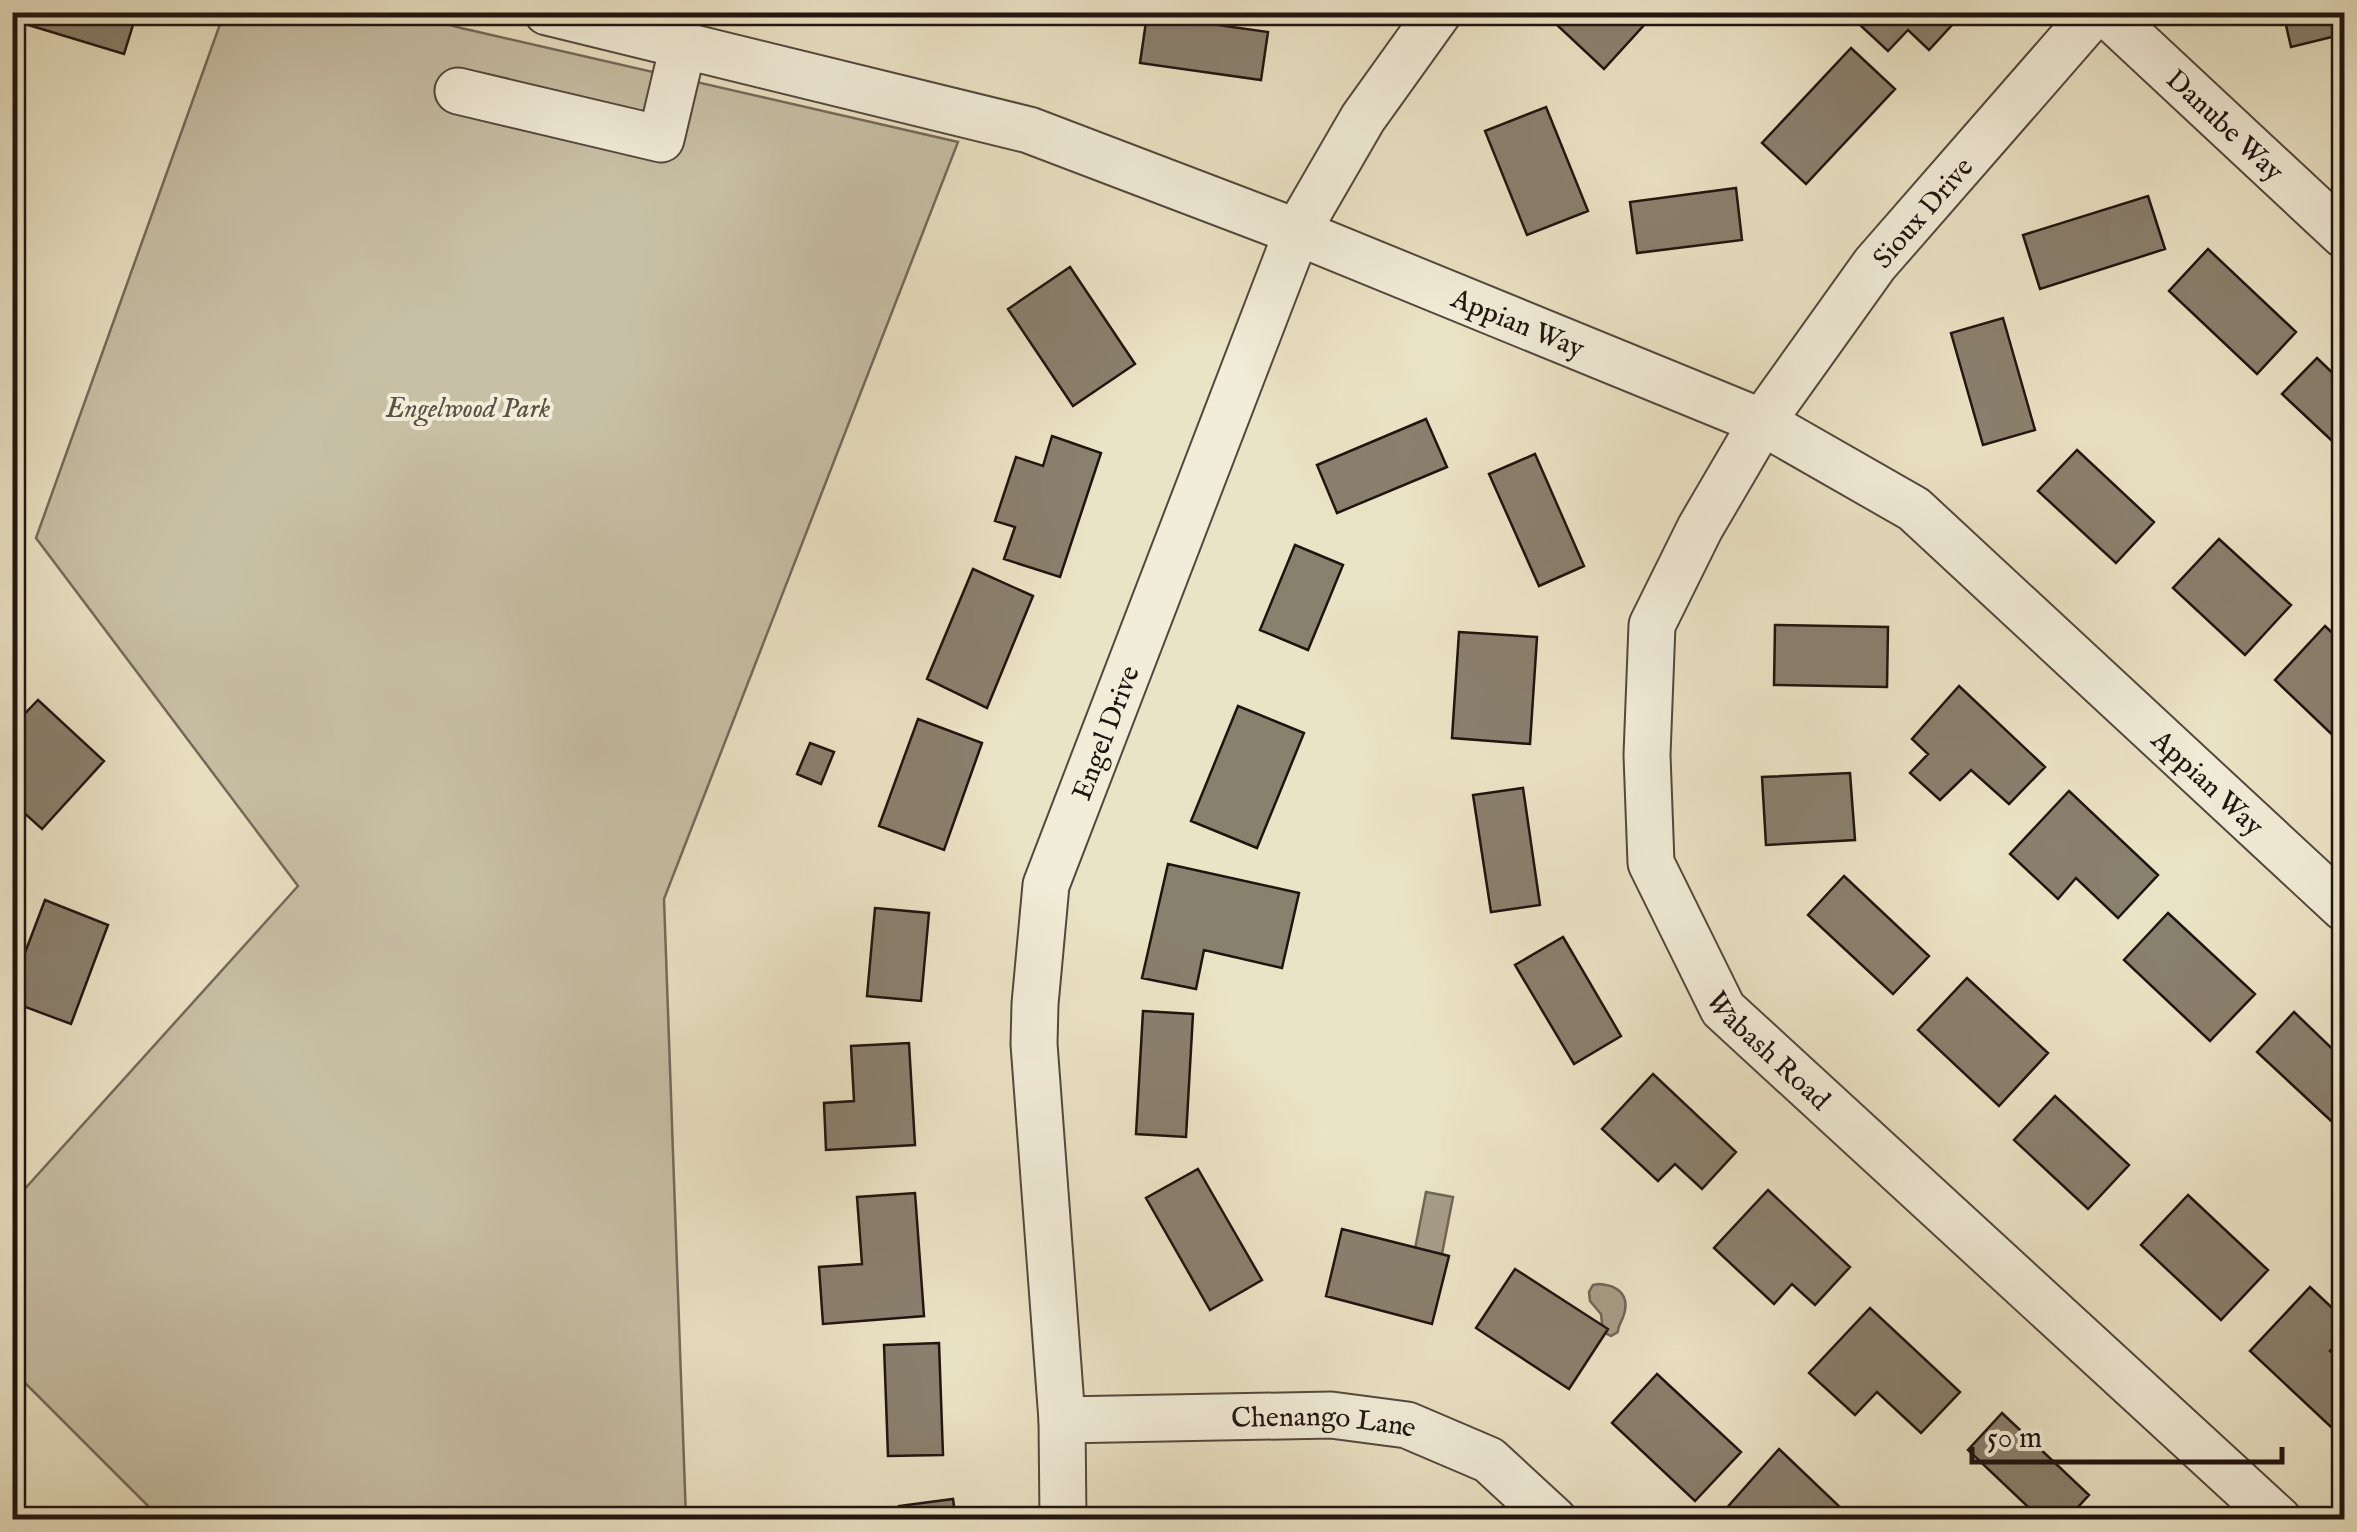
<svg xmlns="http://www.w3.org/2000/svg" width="2357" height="1532" viewBox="0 0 2357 1532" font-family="'IM FELL English',serif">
<rect width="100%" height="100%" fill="#ebe3c5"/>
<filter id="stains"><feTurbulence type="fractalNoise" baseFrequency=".002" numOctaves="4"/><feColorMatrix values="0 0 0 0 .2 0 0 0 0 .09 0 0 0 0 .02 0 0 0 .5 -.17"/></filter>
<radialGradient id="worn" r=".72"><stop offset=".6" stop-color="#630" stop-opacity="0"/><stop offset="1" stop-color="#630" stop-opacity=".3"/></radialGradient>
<!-- green -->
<path fill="#c8c0a6" stroke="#746a5b" stroke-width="2.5" d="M224 13H407L461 28 958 142 664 899 686 1519H161L13 1371V1202L298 886 36 538Z"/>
<!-- water -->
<path fill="#a69d87" stroke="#706657" stroke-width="2.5" d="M1426 1192 1453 1197 1442 1254 1415 1249Z
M1599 1284C1626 1286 1631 1303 1620 1324 1615 1336 1622 1329 1611 1336L1603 1332 1601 1314 1590 1301 1589 1292 1593 1285Z"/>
<!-- building -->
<path fill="#8a806e" stroke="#201410" stroke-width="2.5" d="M12 12H137L124 54 12 20Z
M1569 12H1656L1604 69 1557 25Z
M1846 12H1964L1929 50 1908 30 1888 51Z
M2283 12H2344V34L2291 47Z
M1147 15 1268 32 1261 80 1140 63Z
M1851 48 1895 89 1806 184 1762 143Z
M12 61 23 65 12 98Z
M1546 107 1588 211 1527 235 1485 131Z
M1736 188 1742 240 1637 253 1630 202Z
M2148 196 2165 249 2040 289 2023 235Z
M2208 249 2296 332 2257 374 2169 291Z
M1070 267 1135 364 1073 406 1008 309Z
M2003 318 2035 430 1983 445 1951 333Z
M2317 358 2344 384V452L2282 394Z
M1426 419 1447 467 1337 513 1317 465Z
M1052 436 1101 453 1060 577 1004 559 1015 527 995 521 1016 457 1043 466Z
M2077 450 2154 522 2116 563 2038 491Z
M1535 454 1584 566 1539 586 1489 474Z
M2219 539 2291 605 2245 655 2173 588Z
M1295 545 1343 565 1308 650 1260 630Z
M973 569 1033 596 987 708 927 679Z
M1775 625 1888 627 1887 687 1774 685Z
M2325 626 2344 644V746L2275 680Z
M1459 632 1537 637 1530 744 1452 738Z
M1959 686 2045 767 2009 804 1971 770 1940 800 1910 773 1928 754 1912 739Z
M38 700 104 761 42 829 12 802V727Z
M1238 706 1304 733 1257 848 1191 821Z
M918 719 982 743 944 850 879 826Z
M810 743 834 752 821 784 797 774Z
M1850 773 1855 840 1766 845 1762 777Z
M1523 788 1540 905 1491 912 1473 795Z
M2069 791 2158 875 2118 918 2076 878 2058 899 2010 854Z
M1168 864 1299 893 1282 968 1204 950 1196 989 1142 978Z
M1844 876 1929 956 1893 994 1808 915Z
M45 900 108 925 71 1024 12 1002V987Z
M875 908 929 913 921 1001 867 996Z
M2168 913 2255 994 2210 1041 2124 960Z
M1563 937 1621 1036 1574 1064 1515 965Z
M1967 978 2048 1053 1999 1106 1918 1030Z
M1143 1011 1193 1014 1186 1137 1136 1134Z
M2294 1012 2344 1060V1128L2342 1131 2257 1052Z
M909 1043 915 1145 826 1150 824 1103 854 1101 851 1046Z
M1653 1074 1736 1152 1702 1189 1675 1164 1658 1181 1602 1129Z
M2055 1096 2129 1165 2088 1209 2014 1140Z
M1198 1169 1262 1280 1210 1310 1146 1198Z
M1768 1190 1850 1267 1815 1305 1792 1284 1774 1304 1714 1248Z
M915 1193 924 1316 823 1324 819 1267 862 1264 857 1197Z
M2188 1195 2268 1270 2221 1320 2141 1245Z
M1342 1229 1449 1256 1432 1324 1326 1296Z
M1515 1269 1608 1329 1569 1389 1476 1328Z
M2310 1287 2344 1319V1336L2330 1351 2344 1364V1412L2331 1427 2250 1351Z
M1870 1308 1960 1392 1921 1433 1877 1392 1855 1415 1809 1373Z
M939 1343 943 1455 888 1456 884 1345Z
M1657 1374 1741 1452 1695 1501 1612 1423Z
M2002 1413 2089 1495 2066 1520H2042L1968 1450Z
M1779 1449 1843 1510 1834 1520H1716Z
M953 1499 956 1520H901L899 1506Z"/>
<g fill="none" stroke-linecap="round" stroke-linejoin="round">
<!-- minor casing -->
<g stroke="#53483d" stroke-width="49">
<g id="minor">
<path id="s1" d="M547 12 1029 130 1297 232 1762 422 1914 509 2344 908"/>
<path id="s2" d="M2095 12 1875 264 1762 422 1700 528 1652 625 1647 755 1651 863 1723 1009 2279 1520"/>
<path id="s3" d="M2105 12 2344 235"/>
<path d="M458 91 661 139 683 46"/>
<path id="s4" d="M1062 1420 1331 1415 1407 1425 1489 1460 1554 1520"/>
<path id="s5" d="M1063 1520 1062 1420 1034 1044 1035 1004 1046 885 1297 232 1363 118 1439 12"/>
</g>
</g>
<!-- minor -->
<use href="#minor" stroke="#f2edd9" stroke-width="45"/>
</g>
<g text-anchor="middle" stroke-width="8" stroke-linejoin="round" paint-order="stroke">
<!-- street labels -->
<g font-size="28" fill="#201410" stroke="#f2edd9">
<text dy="10" stroke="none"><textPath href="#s3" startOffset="165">Danube Way</textPath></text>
<text transform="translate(1922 212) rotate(-49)" y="10">Sioux Drive</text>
<text dy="10" stroke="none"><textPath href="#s1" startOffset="1022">Appian Way</textPath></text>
<text dy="10" stroke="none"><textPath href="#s5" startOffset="800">Engel Drive</textPath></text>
<text dy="10" stroke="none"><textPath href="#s1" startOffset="1862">Appian Way</textPath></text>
<text dy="10" stroke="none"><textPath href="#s2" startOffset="1222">Wabash Road</textPath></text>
<text dy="10" stroke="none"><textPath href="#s4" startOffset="262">Chenango Lane</textPath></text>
</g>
<!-- park labels -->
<g font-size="28" font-style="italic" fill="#5b5044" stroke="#f2edd9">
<text x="468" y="417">Engelwood Park</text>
</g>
</g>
<!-- margin -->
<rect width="2357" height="1532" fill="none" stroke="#ebe3c5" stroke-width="50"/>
<rect x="15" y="15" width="2327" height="1502" fill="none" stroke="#201410" stroke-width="5"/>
<rect x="25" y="25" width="2307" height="1482" fill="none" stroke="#201410" stroke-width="2.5"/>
<!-- scale -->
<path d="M1972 1447v15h310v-15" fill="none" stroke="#201410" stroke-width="5"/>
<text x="1987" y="1447" font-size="30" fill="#201410" stroke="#f2edd9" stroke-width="8" paint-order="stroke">50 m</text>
<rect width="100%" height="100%" filter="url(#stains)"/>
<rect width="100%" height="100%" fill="url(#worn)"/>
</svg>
